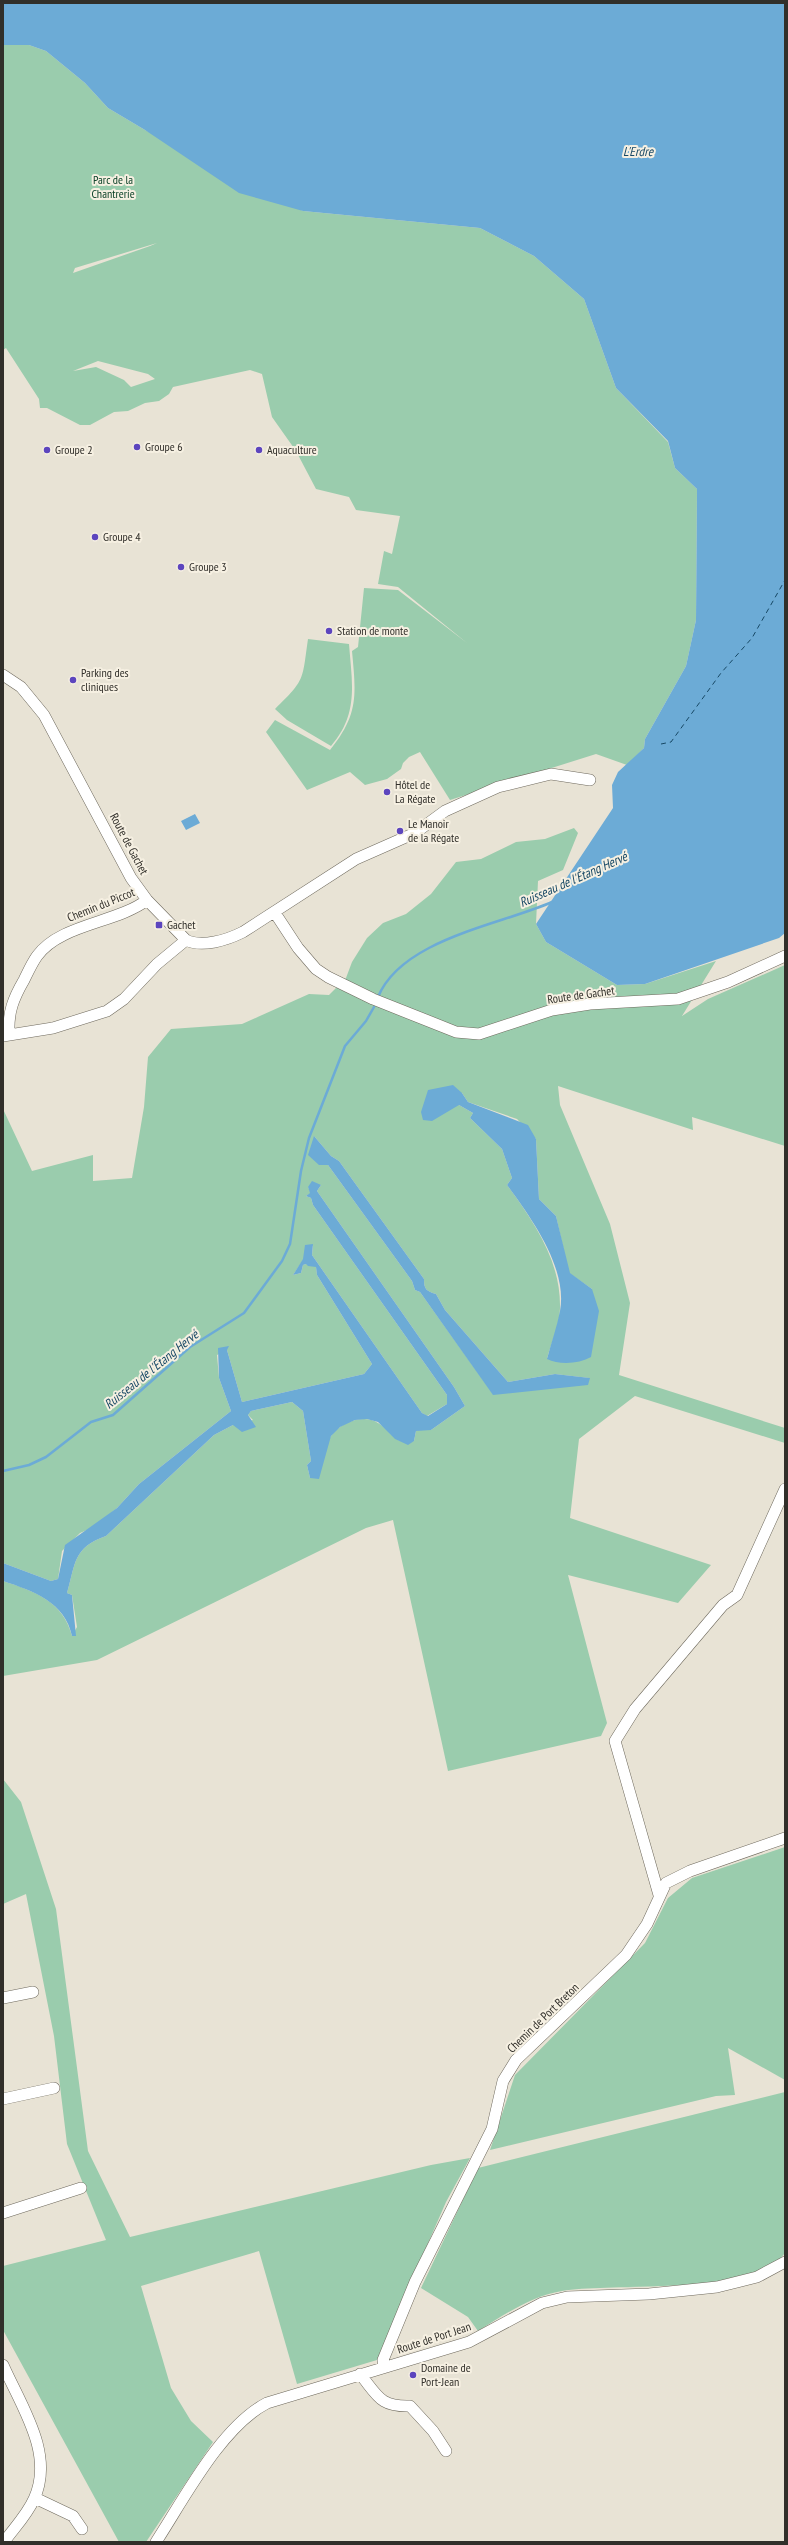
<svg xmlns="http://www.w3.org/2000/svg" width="788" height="2545" viewBox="0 0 788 2545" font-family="'PT Sans Narrow',sans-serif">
<rect width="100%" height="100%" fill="#e8e3d5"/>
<!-- green -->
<path fill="#9accad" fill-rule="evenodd" d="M3 45H29L46 51 85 83 108 108 145 130 303 211 480 228 534 256 584 299 616 388 668 442 675 468 697 489 696 620 686 666 645 739 644 748 627 765 596 754 450 800 420 752 409 757 403 763 401 769 387 779 365 785 350 772 307 790 266 732 275 720 330 750C359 714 356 695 352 651L358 647 364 588 398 590 467 643 398 587 378 584 384 551 392 554 400 516 356 510 349 497 316 489 296 451 272 417 262 374 250 370 173 387 169 394 159 401 145 403 128 411 114 412 90 425H80L47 408H40L39 399 6 348 3 350ZM157 243 150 246 73 273 75 268ZM98 361 148 374 155 379 131 387 124 380 96 367 73 371Z
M308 639 349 644C352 683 359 714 331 746L287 720 275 709C306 679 302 680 308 639Z
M574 828 578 833 563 870 538 881 536 924 546 942 617 985 645 984 716 961 682 1016 708 999 785 965V1146L692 1117 693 1130 558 1086 560 1105 610 1224 630 1303 619 1375 785 1428V1443L635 1396 579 1439 570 1518 711 1565 678 1603 568 1575 607 1723 601 1736 448 1771 393 1520 366 1528 97 1660 3 1676V1581C34 1591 63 1601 72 1636L77 1627 72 1595 67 1593C76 1562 73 1548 106 1536L214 1435 233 1425 253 1420 248 1415 251 1411 292 1402 303 1411 311 1461 307 1465 310 1478C318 1465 323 1449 331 1436 339 1423 364 1413 378 1423 393 1432 393 1445 414 1441L416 1431 421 1429 431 1430 465 1406 454 1387 317 1191 321 1185 308 1187 311 1193 306 1196 311 1198 313 1205 447 1395V1404L427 1416 422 1413 312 1255 313 1245 293 1275 301 1273 303 1265 306 1264 316 1266 317 1275 372 1364 364 1374 242 1402 227 1350 217 1355 219 1378 231 1411 139 1484 117 1508 94 1527 80 1533 62 1551 58 1579 51 1581 3 1563V1109L32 1171 93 1155V1181L132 1178 144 1107 148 1057 171 1029 242 1024 309 994 329 995 346 978 352 962 367 938 383 923 406 914 431 894 456 862 481 859 516 842 545 839ZM462 1093 468 1102 517 1119 536 1139 539 1199 556 1216 569 1273 592 1289 547 1359C551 1343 560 1324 560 1308 561 1261 534 1222 507 1185L512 1178 502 1149 470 1118 473 1113 459 1105ZM314 1136 331 1156 339 1161 424 1279C424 1289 426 1291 436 1294L445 1310 508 1382 555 1374 589 1378 493 1394 420 1292 415 1290 412 1281 328 1165Z
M3 1779 21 1802 56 1909 88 2151 130 2237 431 2165 470 2158 446 2202 377 2360 297 2384 259 2251 141 2286 171 2388 191 2421 213 2442 146 2542H119L3 2330V2266L106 2240 67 2144 54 2036 26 1894 3 1904Z
M785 1847V2080L728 2048 735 2095 716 2096 490 2150 515 2075 645 1943 668 1898 692 1878Z
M785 2092V2253C754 2297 613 2282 562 2291 531 2296 504 2315 478 2331L468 2317 421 2288 478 2168Z"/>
<!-- water -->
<path fill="#6cabd6" d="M3 3H785V933L779 938 645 984 617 985 546 942 536 924 613 808 612 785 618 772 644 748 645 739 686 666 696 620 697 489 675 468 668 441 616 388 584 299 534 256 480 228 303 211 239 193 145 130 108 108 85 83 46 51 29 45H3Z
M195 814 200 823 186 830 181 821Z
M453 1085 462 1093 468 1102 528 1125 536 1139 539 1199 556 1216 570 1273 592 1289 599 1311 591 1357C579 1364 559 1365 547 1359 551 1343 557 1327 560 1311 568 1268 531 1218 507 1185L512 1178 502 1149 470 1118 473 1113 459 1105 432 1121 423 1120 421 1112 428 1090Z
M314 1136 331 1156 339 1161 424 1279C424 1289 426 1291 436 1294L445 1310 508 1382 555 1374 590 1378 588 1385 493 1395 420 1292 415 1290 412 1281 328 1165H319L308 1155Z
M312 1181 321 1185 317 1191 454 1387 465 1406 431 1430 416 1431 414 1441 408 1445 395 1439 378 1422 367 1419 355 1420 340 1427 331 1436 319 1479 310 1478 307 1465 311 1461 303 1411 292 1402 251 1411 248 1415 256 1427 242 1432 233 1425 214 1435 106 1536C73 1548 76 1562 67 1593L72 1595 76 1636H72C65 1602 33 1591 3 1581V1563L51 1581 58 1579 65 1545 117 1508 139 1484 231 1411 219 1378 218 1348 229 1346 227 1350 242 1402 364 1374 372 1364 317 1275 316 1267 308 1266 306 1264 303 1265 301 1273 293 1275 303 1259 305 1245 313 1244 312 1255 422 1413 428 1416 447 1404V1395L313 1205 311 1198 306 1196 310 1193 308 1187Z"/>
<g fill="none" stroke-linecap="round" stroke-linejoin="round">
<!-- stream -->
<path stroke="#6cabd6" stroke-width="2.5" d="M378 997C402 939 500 925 552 902
M3 1471 29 1465 46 1457 91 1422 113 1415 190 1347 244 1313 282 1261 290 1244 301 1171 309 1138 345 1046 366 1021 374 1007"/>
<!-- ferry -->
<path stroke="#174865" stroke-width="1" stroke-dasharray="5 4" stroke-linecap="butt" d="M661 744 671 742 721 673 752 638 785 580"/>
<!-- minor casing -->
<g stroke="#6e695d" stroke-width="12">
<path id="minor" d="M3 675 21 687 44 715 131 878 147 900 186 940C202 948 227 940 243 932L356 859 415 833 445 811 498 787 551 774 590 780
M275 913 298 948 316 969 328 977 373 999 456 1032 479 1034 552 1010 590 1004 678 999 728 982 785 956
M9 1034C8 1012 13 999 24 980 28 972 32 963 37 956 60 924 117 923 147 900
M3 1036 53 1028 107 1011 124 999 157 964 186 940
M659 1895 615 1741 635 1709 723 1605 737 1595 785 1489
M3 1998 33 1992
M3 2099 54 2088
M3 2213 81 2188
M3 2365C21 2406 55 2454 34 2499 27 2515 14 2528 4 2542
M384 2367 383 2360 415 2282 492 2129 503 2081 516 2060 626 1955 647 1924 666 1883 690 1871 785 1838
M360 2374C378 2396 380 2407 410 2406L433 2431 446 2451
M35 2498 73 2516 82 2529
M156 2542C184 2499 221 2427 267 2403L469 2342 542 2303 567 2297 649 2294 717 2287 757 2277 785 2262"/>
</g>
<!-- minor -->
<use href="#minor" stroke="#fff" stroke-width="11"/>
</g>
<!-- markers -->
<g fill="#5c45be" stroke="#f6f0e2" stroke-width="1.5">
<circle cx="137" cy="447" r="4"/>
<circle cx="47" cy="450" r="4"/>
<circle cx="259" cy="450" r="4"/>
<circle cx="95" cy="537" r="4"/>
<circle cx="181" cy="567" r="4"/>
<circle cx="329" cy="631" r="4"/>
<circle cx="73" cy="680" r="4"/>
<circle cx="387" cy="792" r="4"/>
<circle cx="400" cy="831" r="4"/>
<rect x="155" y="921" width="8" height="8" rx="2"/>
<circle cx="413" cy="2375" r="4"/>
</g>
<g text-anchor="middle" stroke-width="4" stroke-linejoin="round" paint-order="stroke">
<!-- park labels -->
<g font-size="12" fill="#0a4127" stroke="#f6f0e2">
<text x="113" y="184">Parc de la<tspan x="113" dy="14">Chantrerie</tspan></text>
</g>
<!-- poi labels -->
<g font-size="12" fill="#312f2a" stroke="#f6f0e2" text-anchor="start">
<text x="145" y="451">Groupe 6</text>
<text x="55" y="454">Groupe 2</text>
<text x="267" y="454">Aquaculture</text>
<text x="103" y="541">Groupe 4</text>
<text x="189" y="571">Groupe 3</text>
<text x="337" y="635">Station de monte</text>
<text x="81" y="677">Parking des<tspan x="81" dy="14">cliniques</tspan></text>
<text x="395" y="789">Hôtel de<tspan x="395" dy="14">La Régate</tspan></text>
<text x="408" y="828">Le Manoir<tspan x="408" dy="14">de la Régate</tspan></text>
<text x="167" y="929">Gachet</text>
<text x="421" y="2372">Domaine de<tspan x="421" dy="14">Port-Jean</tspan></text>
</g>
<!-- street labels -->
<g font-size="12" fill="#312f2a" stroke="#f6f0e2">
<text transform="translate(129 844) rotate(62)" y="4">Route de Gachet</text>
<text transform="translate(101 905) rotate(-22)" y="4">Chemin du Piccot</text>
<text transform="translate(581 995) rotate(-8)" y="4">Route de Gachet</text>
<text transform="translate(543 2018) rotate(-44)" y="4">Chemin de Port Breton</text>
<text transform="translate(434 2338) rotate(-18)" y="4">Route de Port Jean</text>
</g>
<!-- water labels -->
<g font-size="13" font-style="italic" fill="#174865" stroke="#f6f0e2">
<text x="638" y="156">L'Erdre</text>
<text transform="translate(573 879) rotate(-24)" y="5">Ruisseau de l'Étang Hervé</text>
<text transform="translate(151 1369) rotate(-39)" y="5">Ruisseau de l'Étang Hervé</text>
</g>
</g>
<!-- border -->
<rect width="788" height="2545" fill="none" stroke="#312f2a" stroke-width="8"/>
</svg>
